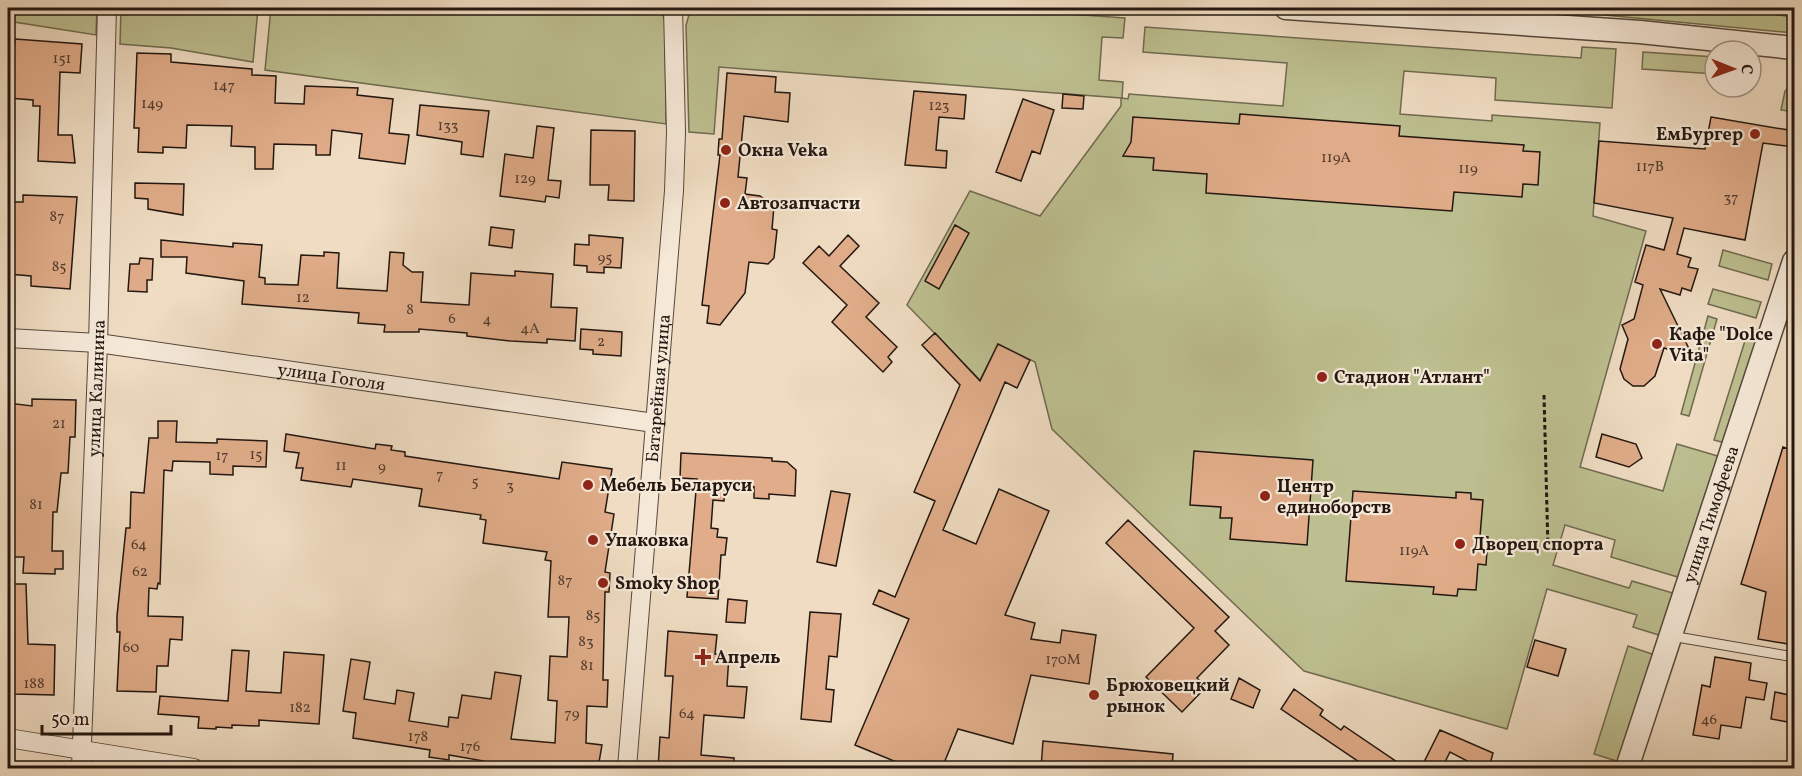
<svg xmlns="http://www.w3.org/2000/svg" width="1802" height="776" viewBox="0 0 1802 776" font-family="Vollkorn,serif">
<rect width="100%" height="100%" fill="#efdcc2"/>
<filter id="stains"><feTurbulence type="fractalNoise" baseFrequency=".00333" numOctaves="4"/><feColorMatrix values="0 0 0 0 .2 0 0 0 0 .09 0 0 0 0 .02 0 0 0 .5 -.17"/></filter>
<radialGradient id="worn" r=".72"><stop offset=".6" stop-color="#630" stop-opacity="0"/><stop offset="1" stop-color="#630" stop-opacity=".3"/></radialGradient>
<!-- green -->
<path fill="#bdbf90" stroke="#706b50" stroke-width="1.5" d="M8 8H97L96 35 8 21Z
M121 8H258L253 62 171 48 120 44Z
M271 8H661L665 22 666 124 265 70Z
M691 8H984L1125 18 1123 38 1102 37 1099 80 1123 82 1122 98 1128 99 1129 94 1283 106 1287 63 1143 52 1145 27 1581 58 1582 47 1616 49 1612 108 1495 100 1496 78 1404 71 1400 114 1492 121V115L1600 123 1593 216 1646 231 1580 467 1663 491 1677 444 1721 457 1681 578 1611 557 1615 540 1565 525 1553 565 1629 588 1632 581 1676 594 1662 636 1633 627 1637 615 1547 589 1507 729 1304 671 1052 429 1035 362 998 344 980 380 907 305 970 191 1040 216 1121 106V98L719 67 714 134 689 132 686 25Z
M1530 8H1725L1794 17V33Z
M1643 52 1715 57V74L1642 69Z
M1794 82V112L1781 110 1785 91Z
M1723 250 1772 264 1768 280 1719 266Z
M1713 289 1761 302 1756 318 1708 304Z
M1708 316 1717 319 1689 416 1681 414Z
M1749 328 1762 332 1725 443 1714 440Z
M1628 646 1655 655 1620 762 1594 754Z"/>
<!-- building -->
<path fill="#e0ac89" stroke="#231711" stroke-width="1.5" d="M15 39 82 44 80 73 60 72 58 135H72L75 163 38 161 40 106H33V100L8 98V53L14 54Z
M137 53 171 54V62L252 69V75L276 76 275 103 304 104 305 86 358 88 357 95 393 99 389 133 409 135 405 164 359 158 362 134 332 130 330 155H316V145L274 144 273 169H255V147L231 146 232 126 187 125 186 148 163 147V153L138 152 139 128H134Z
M727 73 776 77 775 92 790 93 788 122 744 116 738 177 747 178 745 194 760 196 774 206 772 229 777 230 774 258 768 264 749 262 745 293 720 325 707 323 709 306 702 305 720 155H718L719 139H722Z
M914 91 966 95 964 119 939 117 936 150 947 151 946 168 905 165Z
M1063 94 1084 96 1083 109 1062 108Z
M1023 99 1054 110 1040 154 1032 151 1021 181 996 172Z
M420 105 489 111 483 157 461 154 462 142 417 135Z
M1240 114 1400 126 1399 136 1524 145 1523 151 1540 152 1538 185 1523 184 1522 197 1454 192 1452 211 1206 193 1207 174 1153 170 1154 158 1123 156 1131 142 1133 117 1239 124Z
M1711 117 1794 131V147L1763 143 1745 240 1684 228 1677 254 1691 258 1688 267 1698 269 1691 291 1682 288 1680 295 1660 289 1693 357 1664 348 1655 376 1644 386H1633L1624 379 1620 369 1628 339 1622 325 1634 319 1643 285 1635 282 1646 245 1664 250 1673 218 1594 203 1599 141 1705 149Z
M537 126 554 128 548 180 561 181 559 198 546 196 545 202 500 196 505 154 533 158Z
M591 130 635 131 634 201 608 200 609 185H590Z
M135 183 184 184 183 215 148 209V199L135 198Z
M23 195 77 197 70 289 31 286V276L8 274 10 202H23Z
M955 225 969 233 939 289 925 281Z
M491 227 514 230 512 248 489 245Z
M589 235 623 238 621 268 604 267V273L587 272V266L574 265 575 244 589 245Z
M848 235 859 246 840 266 879 303 866 317 897 347 888 357 892 362 883 372 832 322 847 305 803 263 819 246 829 256Z
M161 240 233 247V243L262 245 259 277 265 278V284L298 285 301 255 324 256V252L339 253 337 288 387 291 390 252 404 253 403 265 412 272H423L421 302 469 305 471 273 515 276V271L553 274 551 307 577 308 575 341 547 339V343L511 341 467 336V333L419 329V332H384L385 325 358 323 359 313 242 304 244 281 186 273 187 257H161Z
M140 258 153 259 152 280H147V292L128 291 130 264H139Z
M581 329 622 332 621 356 593 354V350L580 349Z
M935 333 980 381 998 344 1030 360 1017 388 1005 382 943 530 976 544 999 489 1049 511 1005 615 1035 623 1031 639 1060 643 1062 630 1096 635 1089 684 1031 675 1013 744 958 729 942 768H911L855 745 909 619 873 604 879 590 895 597 935 501 914 492 960 385 922 345Z
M32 399 76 400 75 437H70L68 473H61L57 512H53L52 551H63V569H55V574L23 573 24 557H10L14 468H8V403L32 406Z
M158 421H177L176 442 217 443V439L267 441 266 467 233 466V475L210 474V462L173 461 172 471 164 470 160 584 158 583 157 589 149 588 148 616 183 617 182 640 170 639 168 666H157L156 692 117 691 120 632H117V616L126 528H130L131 492 144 493 149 438H158Z
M286 434 363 447 375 449 376 444 392 446 391 450 405 452V456L559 479 562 462 612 469 605 512 614 514 605 572 610 573 609 592H605L604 634 603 680H608L607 707 587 706 586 743 602 745 598 768H504L483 765 484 761 449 755V760L429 757 430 750 353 738 356 713 343 711 351 659 370 662 364 699 395 704 397 690 414 693 409 721 448 727 449 717 458 718 462 695 491 699 495 672 521 676 511 739 555 743 557 701 548 700 550 656 567 657 569 617H548L551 561 545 560 547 552 483 543 486 520 480 519 481 515 419 506 422 489 353 479 351 487 301 480 303 468H296L299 453 284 451Z
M1602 434 1636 444 1642 458 1629 467 1596 457Z
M1783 447 1794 451V645L1758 639 1766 592 1741 584Z
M1194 451 1313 460 1307 545 1230 539 1232 518H1220L1221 507 1190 505Z
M681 453 772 458V461L787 462 796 470 795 496 769 494V499L754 498V487L725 485 724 501 713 500 711 528 718 529 717 537 727 538 725 555H721L718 599 687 597 697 479 680 478Z
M831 491 850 494 836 566 817 562Z
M1353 491 1456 498V492L1471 493V499L1483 500 1480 536 1488 537 1486 565 1478 564 1476 590 1458 589 1457 596 1433 594 1434 587 1346 581Z
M1128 520 1229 617 1215 631 1229 645 1197 678 1206 687 1182 712 1146 677 1194 628 1106 543Z
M8 584H26L28 644 55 645 54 695 13 694 14 650 10 649Z
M728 599 747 601 745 623 726 622Z
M810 612 841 614 837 657 829 656 826 689 834 690 831 722 801 719Z
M668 631 717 635 715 654 729 655 727 686 747 687 744 718 704 715 701 755 734 758V768H658L660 737 669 738 673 676H665Z
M1535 640 1566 649 1558 676 1527 667Z
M232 650 249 651 246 691 281 693 284 652 324 655 319 724 259 720V726L232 725V728L216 727V729L198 728 199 717 158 714 160 696 228 701Z
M1715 657 1751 663 1749 680 1767 683 1764 700 1746 697 1741 728 1721 725 1719 739 1693 735 1702 685 1710 687Z
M1239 678 1260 690 1253 708 1231 699Z
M1294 689 1323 710 1320 715 1341 730 1344 726 1406 768H1368L1281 709Z
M1775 692 1794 696V723L1771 719Z
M1440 730 1493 753 1489 768H1474L1475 765 1450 752 1442 768H1421Z
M1043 741 1173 754 1172 768H1041Z"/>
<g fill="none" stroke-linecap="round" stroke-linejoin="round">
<!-- service casing -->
<g stroke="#56483d" stroke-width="11">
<path id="service" d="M1671 636 1794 657"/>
</g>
<!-- minor casing -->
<g stroke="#56483d" stroke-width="20">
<g id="minor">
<path id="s1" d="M8 338 98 343 654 423"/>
<path d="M8 738 194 768"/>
<path id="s2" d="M81 768 98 343 107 8"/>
<path id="s3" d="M627 768 674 191 676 132 673 8"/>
</g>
</g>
<!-- tertiary casing -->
<g stroke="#56483d" stroke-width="25">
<g id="tertiary">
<path d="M1286 8 1640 32 1794 48"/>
<path id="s4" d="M1627 768 1794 261"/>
</g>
</g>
<!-- path -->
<path stroke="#231711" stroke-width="3" stroke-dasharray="4.5 3" stroke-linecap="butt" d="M1544 395 1548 549"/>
<!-- service -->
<use href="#service" stroke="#f5e8d7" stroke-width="9"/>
<!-- minor -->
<use href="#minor" stroke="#f5e8d7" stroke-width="18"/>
<!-- tertiary -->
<use href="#tertiary" stroke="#f5e8d7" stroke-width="22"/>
</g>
<!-- markers -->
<g fill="#8f2418" stroke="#f5e8d7" stroke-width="2">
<circle cx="1755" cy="134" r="6"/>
<circle cx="726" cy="150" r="6"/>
<circle cx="725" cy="203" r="6"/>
<circle cx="1657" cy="344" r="6"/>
<circle cx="1322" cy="377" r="6"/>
<circle cx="588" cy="485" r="6"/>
<circle cx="1265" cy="496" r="6"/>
<circle cx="593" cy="540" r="6"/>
<circle cx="1460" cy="544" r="6"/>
<circle cx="603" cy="583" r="6"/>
<path d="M700 648h6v6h6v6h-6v6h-6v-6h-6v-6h6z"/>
<circle cx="1094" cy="695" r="6"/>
</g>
<g text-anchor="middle" stroke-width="4.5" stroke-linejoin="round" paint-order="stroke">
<!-- number labels -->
<g font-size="15" fill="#523c2f">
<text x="62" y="63">151</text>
<text x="224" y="90">147</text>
<text x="152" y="108">149</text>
<text x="939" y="110">123</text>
<text x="448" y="130">133</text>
<text x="1336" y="162">119А</text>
<text x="1650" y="171">117В</text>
<text x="1468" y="173">119</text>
<text x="525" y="183">129</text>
<text x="1731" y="202">37</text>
<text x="57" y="221">87</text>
<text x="605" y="262">95</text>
<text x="59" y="271">85</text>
<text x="303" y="302">12</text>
<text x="410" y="314">8</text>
<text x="452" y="323">6</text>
<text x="487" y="324">4</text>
<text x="530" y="333">4А</text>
<text x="601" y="346">2</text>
<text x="59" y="428">21</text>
<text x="256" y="459">15</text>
<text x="222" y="460">17</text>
<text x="341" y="470">11</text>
<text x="382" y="471">9</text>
<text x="440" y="479">7</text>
<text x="475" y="486">5</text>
<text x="510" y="490">3</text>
<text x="36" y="509">81</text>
<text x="139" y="549">64</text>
<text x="1414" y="555">119А</text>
<text x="140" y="576">62</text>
<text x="565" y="585">87</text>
<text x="593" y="620">85</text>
<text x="586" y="646">83</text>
<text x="131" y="652">60</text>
<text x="1063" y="664">170М</text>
<text x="587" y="670">81</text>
<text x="34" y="688">188</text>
<text x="300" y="712">182</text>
<text x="572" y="718">79</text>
<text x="687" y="718">64</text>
<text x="1709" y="724">46</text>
<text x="418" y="741">178</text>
<text x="470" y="751">176</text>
</g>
<!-- poi labels -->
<g font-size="18" font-weight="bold" fill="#231711" stroke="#f5e8d7" text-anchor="start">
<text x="1743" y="140" text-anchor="end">ЕмБургер</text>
<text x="738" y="156">Окна Veka</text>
<text x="737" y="209">Автозапчасти</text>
<text x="1669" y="340">Кафе "Dolce<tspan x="1669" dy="21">Vita"</tspan></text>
<text x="1334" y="383">Стадион "Атлант"</text>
<text x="600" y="491">Мебель Беларуси</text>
<text x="1277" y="492">Центр<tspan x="1277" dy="21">единоборств</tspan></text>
<text x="605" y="546">Упаковка</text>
<text x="1472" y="550">Дворец спорта</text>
<text x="615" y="589">Smoky Shop</text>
<text x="715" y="663">Апрель</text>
<text x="1106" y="691">Брюховецкий<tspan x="1106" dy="21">рынок</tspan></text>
</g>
<!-- street labels -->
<g font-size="18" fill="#231711" stroke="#f5e8d7">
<text dy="6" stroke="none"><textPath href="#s1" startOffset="326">улица Гоголя</textPath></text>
<text dy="6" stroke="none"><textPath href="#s2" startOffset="380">улица Калинина</textPath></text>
<text dy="6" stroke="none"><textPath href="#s3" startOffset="381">Батарейная улица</textPath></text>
<text dy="6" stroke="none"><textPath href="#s4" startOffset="267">улица Тимофеева</textPath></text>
</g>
</g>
<!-- margin -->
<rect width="1802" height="776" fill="none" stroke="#efdcc2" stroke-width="30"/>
<rect x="9" y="9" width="1784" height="758" fill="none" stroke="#231711" stroke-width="3"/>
<rect x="15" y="15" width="1772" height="746" fill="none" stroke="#231711" stroke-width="1.5"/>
<!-- north arrow -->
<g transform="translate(1733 69) rotate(91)"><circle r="28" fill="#f5e8d7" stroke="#a19488" stroke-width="1.5"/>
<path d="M0-4.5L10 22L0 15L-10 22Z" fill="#8f2418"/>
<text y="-9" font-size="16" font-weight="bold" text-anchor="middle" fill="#231711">С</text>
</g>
<!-- scale -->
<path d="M42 725v9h129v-9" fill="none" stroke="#231711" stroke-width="3"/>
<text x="51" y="725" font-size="18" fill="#231711" stroke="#f5e8d7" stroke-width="4.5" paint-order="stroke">50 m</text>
<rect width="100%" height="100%" filter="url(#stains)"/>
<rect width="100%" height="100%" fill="url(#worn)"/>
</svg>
